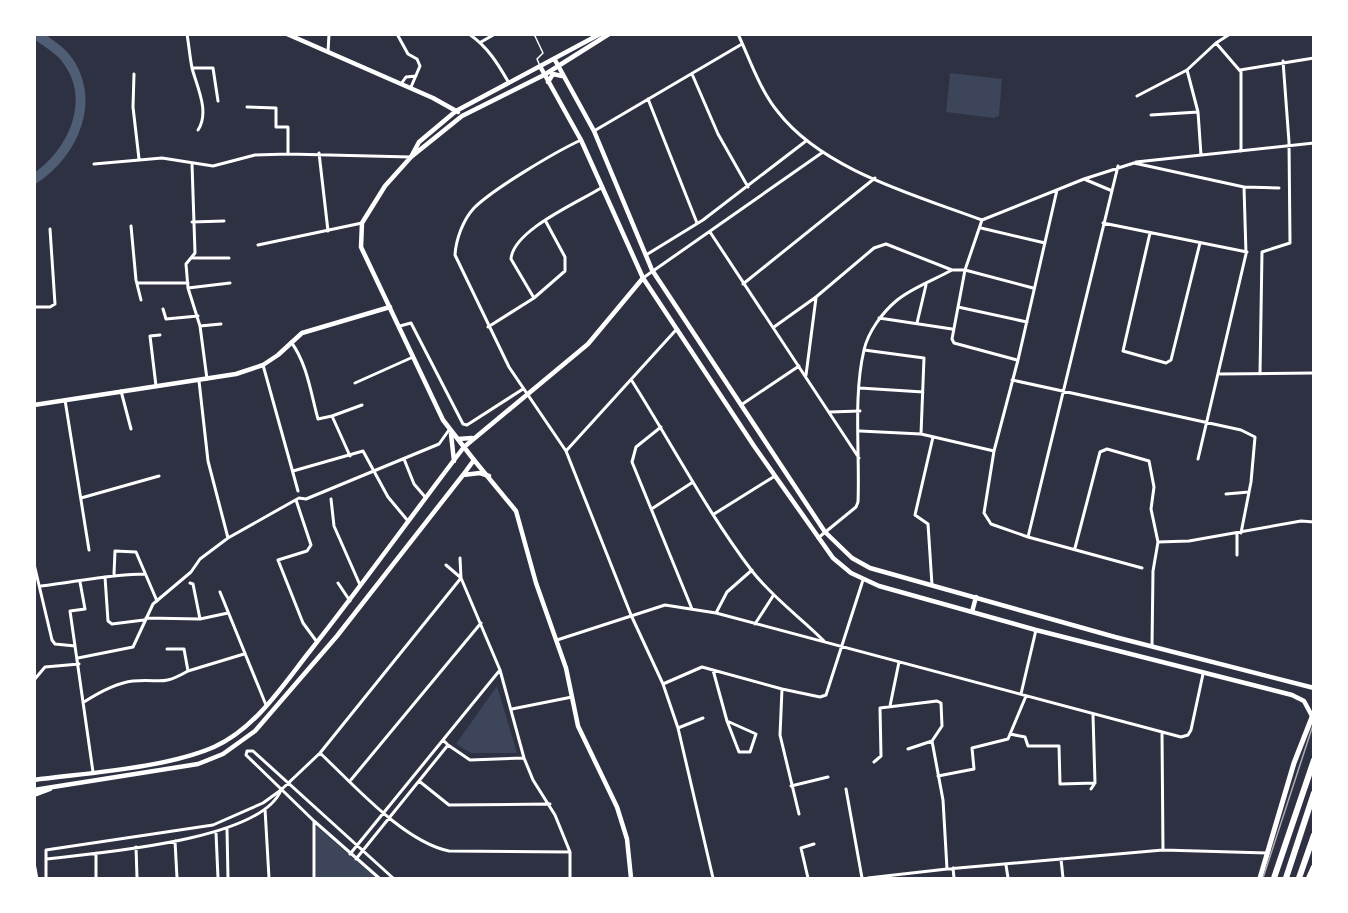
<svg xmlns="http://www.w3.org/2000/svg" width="1348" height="913" viewBox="0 0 1348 913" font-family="'Asap Condensed',sans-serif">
<rect width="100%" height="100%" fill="#2d3142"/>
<!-- green -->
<path fill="#3c4559" d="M950 73 1002 79 999 116 994 118 946 112Z
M497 686 517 753H471L456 744Z
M316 826 376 878H316Z"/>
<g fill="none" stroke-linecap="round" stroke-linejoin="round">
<!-- river -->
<path stroke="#4f5d75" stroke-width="10" d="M34 179C74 153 98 98 65 57 57 48 46 41 35 34"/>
<!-- service -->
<path stroke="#fff" stroke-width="1.5" d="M534 34 543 53 537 59 540 66"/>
<!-- minor -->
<path stroke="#fff" stroke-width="3" d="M187 34C189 46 190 58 192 68 197 87 210 112 198 130
M397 34 408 54 417 59 420 66 411 87
M469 34C488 47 498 64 509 83
M738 34C750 60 760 90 778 112 823 170 915 195 982 220L1084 179 1134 163 1244 187 1246 254 1198 459
M481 42 495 34
M1216 43 1241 72V151
M328 52 329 34
M192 68H213L218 101
M1187 70 1198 112 1201 155
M1240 70 1314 58
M134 74 133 107 139 159
M692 74 718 134 748 187
M401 84 406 77 416 76
M1137 96 1187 70 1216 43 1230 34
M648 99 697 223
M247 107 276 108V127H288V154
M1151 115 1198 112
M594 131 742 44
M581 140C555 152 493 189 474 208 463 220 456 239 455 255L509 367 566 451 631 615 663 684 678 728 713 878
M319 153 328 231
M1136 162 1314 143
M94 164 162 158 213 166 255 155 288 154 411 157
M192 164 195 253 186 264 188 288 200 326 207 379
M1084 179 1110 190
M1244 187 1279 188
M1057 190 1018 360 994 451 984 513 991 524 1028 537 1142 568
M982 220 965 270 952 339 954 343 1017 360
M192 222 224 221
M1103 223 1247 252
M131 226 136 280 141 300
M981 228 1045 243
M710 232 859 458
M1150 233 1123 351 1166 363 1171 360 1200 243
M258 245 362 223
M646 255 703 220 806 141
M193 258H229
M643 278 823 152
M137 283H188
M743 284 875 178
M188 288 230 283
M534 298 511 259C513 230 579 202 601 188
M34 307H50L55 304 50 229
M958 307 1027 322
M163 309 166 319 198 316
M879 318 952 329
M917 323 926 285
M200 326 221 324
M400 326 411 323 463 424 467 425 523 389
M488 327 534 298 565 271V257L545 220
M774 327 816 297 874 248 886 244 952 270H965L1033 288
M291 342C307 363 311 394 318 419L332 416 350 456
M864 350 924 358 921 434
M263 365 298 491
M1220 374 1314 373
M1260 374 1262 252 1290 243 1289 142 1283 61
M806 375 816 298
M1012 380 1241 430 1255 437 1251 482 1241 533
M199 381 208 461 228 538
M632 381C672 444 707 512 752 571 773 598 800 617 824 641
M355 383 413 357
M156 386 150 336 160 335
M860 388 923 392
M121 391 131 429
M65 400 89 550
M741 405 799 366
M830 412 860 411
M332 416 362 405
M661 427 636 447 632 462 692 609
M860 431 921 434 994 451
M566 451 675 331
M404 459 414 484 426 498
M293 471 363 451 388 497 408 521
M1226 494 1249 492
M81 498 159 476
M331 499 334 526 360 585
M296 500 311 545 307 551 278 560 303 623 317 642
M653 508 693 482
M714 514 775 476
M1237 533V555
M1028 537 1118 166
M818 538 856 507 858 502C860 454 853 396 864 350 868 332 882 313 896 301 911 288 934 280 952 270
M1158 542 1189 541 1301 521 1314 522
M1075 548 1100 452 1107 449 1149 461 1154 487 1151 509 1158 542 1153 571 1152 646
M460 558 461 578 500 670 524 758 533 780 555 815 570 852V878
M34 564 52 640 55 644 75 646 93 772
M446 565 460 577
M114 574 115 551 136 552 157 601
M105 577 108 621 112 624 144 620
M190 583 193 584 200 619 228 613
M338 583 350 601
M932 585 928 524 915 515 933 437
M41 586C76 582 110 574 145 574
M220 592 266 705
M716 613 727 592 752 570
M146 618 200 619
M755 624 773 596
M557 640 665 605 716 613 1181 737 1188 735 1191 730 1203 674
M75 646 70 611 85 609 80 582
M78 658 133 647 153 604 191 572 200 559 228 538 299 498 306 499 439 444 449 430
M713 670 727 721 739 752H750L756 734 727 721
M188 671 244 654
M34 680 45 667 79 664
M663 684 702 667 782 689 820 697 826 695 863 580
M782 689 780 735 799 814
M1021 694 1036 630
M84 702C98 693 116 683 133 681 161 678 160 687 188 671L184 649H167
M890 706 899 662
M512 709 572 697
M678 728 703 718
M1162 732 1163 850
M1010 734 1025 737 1028 746H1059L1060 784 1095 783
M448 745 470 760 524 758
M908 749 932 741
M320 753C354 785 404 842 449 851L570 852
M874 762 881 756 880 708 937 701 941 703 942 726 932 741 943 800 947 869
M938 776 974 769 972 748 1008 739 1026 696
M350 781 481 623
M419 781 449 805 550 804
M791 786 828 777
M846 789 862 878
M1091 789 1095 783 1093 715
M265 809 269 878
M314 821V878
M227 829 228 878
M216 833 218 878
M175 841 177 878
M136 847 137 878
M96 853V878
M350 854 500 670
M46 859C96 853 261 841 281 790
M356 859 448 745 443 740
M1061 859 1063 878
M1006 865 1008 878
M953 868 954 878
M46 878V850L213 825 263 803 281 790 320 753 461 578
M379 878 314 821 246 755 247 751H253L393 878
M808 878 801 848 814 844
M868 878 947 869 1163 850 1267 853"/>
<!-- tertiary -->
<path stroke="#fff" stroke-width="4.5" d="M34 405 236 374 263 365 278 355 302 333 390 307
M464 447 588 344 643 278
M474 460 516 511 536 583 566 668 578 726 617 807 627 839 631 878
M34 867 36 878"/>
<!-- secondary -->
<path stroke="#fff" stroke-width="4.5" d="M287 34 433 98 458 112
M555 60 594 131 652 270 825 532 852 558 870 568 1115 637 1314 688
M541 68 581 140 643 278 754 446 833 558 851 573 879 586 1036 630 1292 695 1304 701 1312 716
M548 82 553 74 562 76
M411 157 419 142 456 111 600 34
M451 434 454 461
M458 439 472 438
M463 475 480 473 489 476
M972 612 976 597
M34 780C87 773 166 768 214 747 255 729 283 685 310 651 363 584 412 515 464 447
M34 790 198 764 223 754 255 731 337 636 463 475 474 460 443 420 361 247 362 223 385 186 411 157 462 116 544 75 609 34
M34 795 50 789"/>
<!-- trunk -->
<path stroke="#fff" stroke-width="5" d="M1260 878 1294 763 1314 712"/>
<!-- motorway -->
<path stroke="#fff" stroke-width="6" d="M1274 878 1314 760
M1286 878 1314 793
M1299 878 1314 835
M1309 878 1314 867"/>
<!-- rail -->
<path stroke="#abadb3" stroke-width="1.5" d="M1263 878 1314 722"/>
</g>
<!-- border -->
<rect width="1348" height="913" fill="none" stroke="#ffffff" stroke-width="72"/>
</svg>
